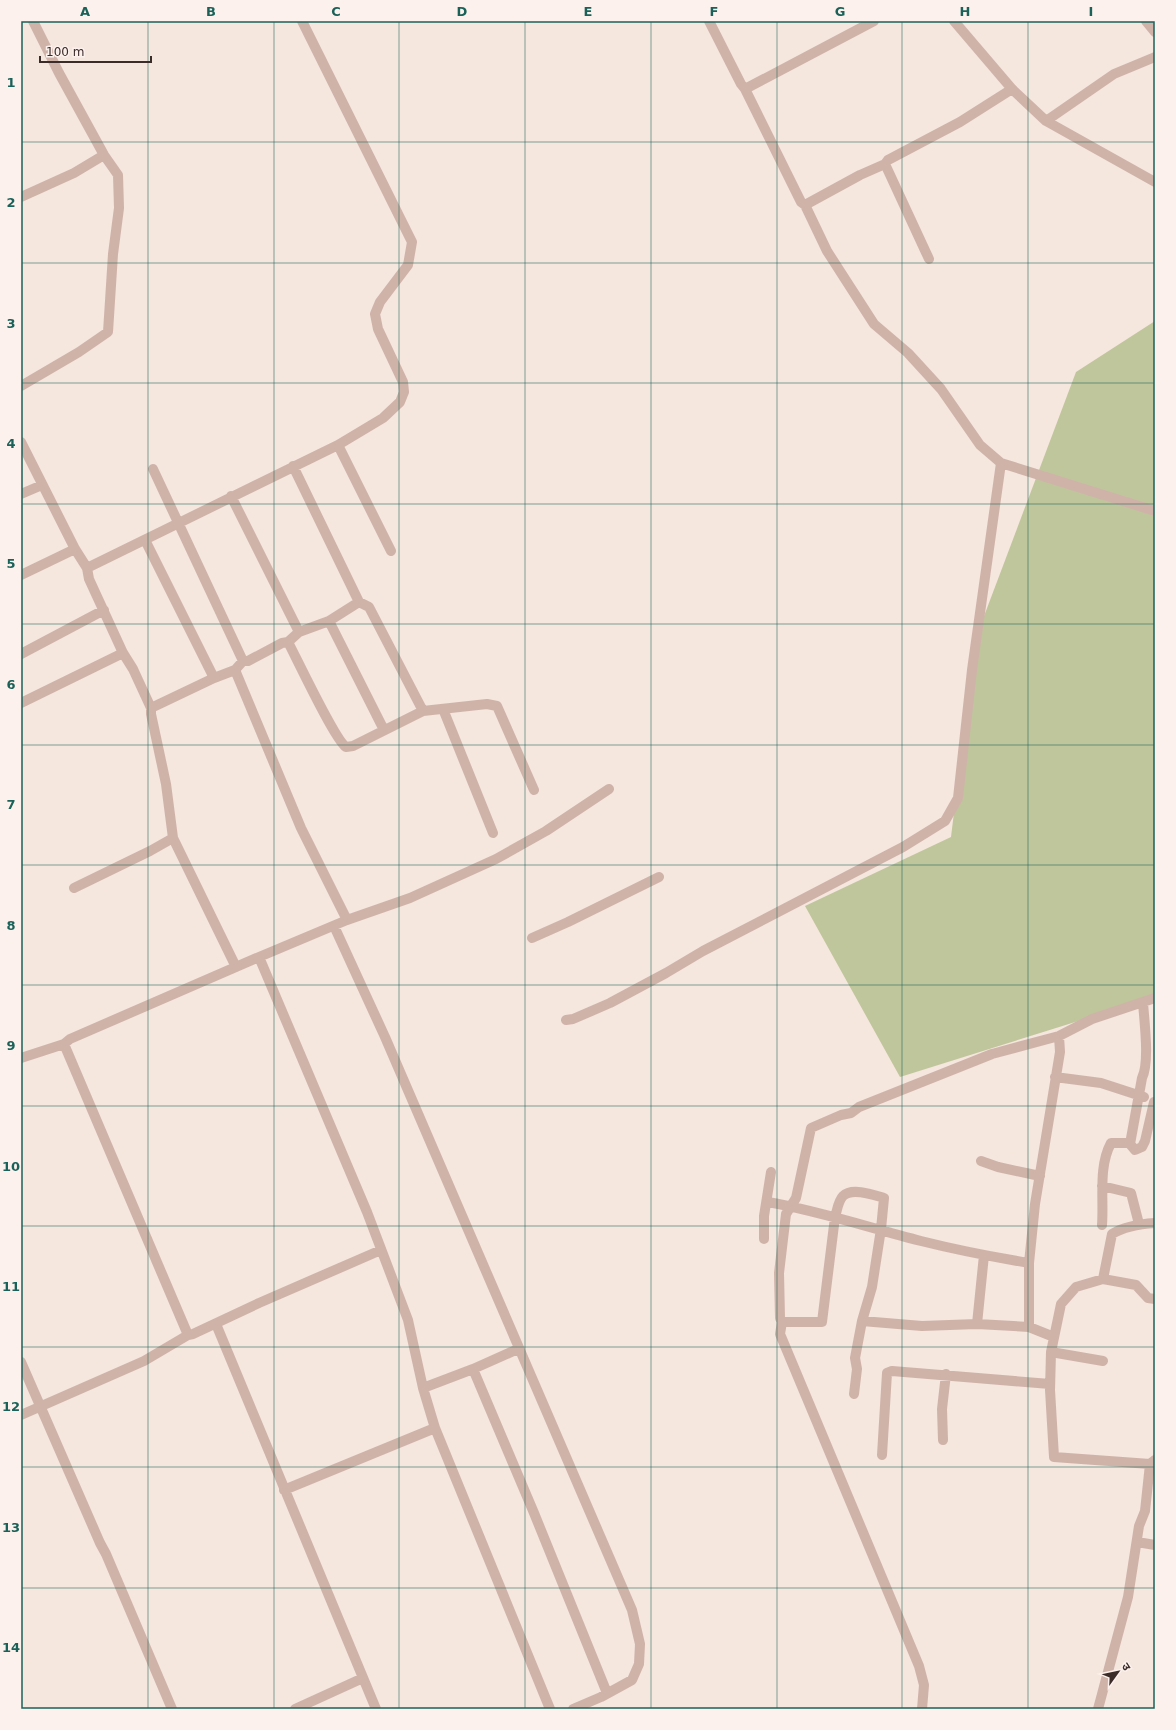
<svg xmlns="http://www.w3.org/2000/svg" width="1176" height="1730" viewBox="0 0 1176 1730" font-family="'DejaVu Sans','Noto Sans Devanagari',sans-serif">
<rect width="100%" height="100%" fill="#f5e6de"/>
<!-- green -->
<path fill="#c0c69c" d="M1155 321V997L900 1077 805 906 951 837 975 640 1076 372Z"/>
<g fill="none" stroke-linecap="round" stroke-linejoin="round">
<!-- minor -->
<path stroke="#cfb3a9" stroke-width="10" d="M709 21 741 84 745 89 801 202 805 205
M954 21 1012 89 1046 121 1155 182
M1146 21 1155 32
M745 89 874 21
M1012 89 960 122 888 160 885 164 860 175 805 205 827 251 874 324 908 353 941 389 980 445 1001 463 1155 511
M1046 121 1114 74 1155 57
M885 164 929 259
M21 197 74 173 104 155
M21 386 79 352 108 332 113 254 119 208 118 175 104 155 59 73 33 21
M21 442 75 549 87 568 89 579 123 653 133 669 151 708V714L166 784 173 838 236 967
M338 445 391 551
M293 466 359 602 369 607 423 711
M153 469 243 661
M21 494 42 485
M231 496 299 632
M145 540 214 678
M87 568 338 445 383 418 400 402 404 392 403 382 378 329 375 314 380 302 408 265 412 242 302 21
M21 575 75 549
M329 621 384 730
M288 642C297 659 335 740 346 747L353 746 423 711 487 704 497 706 534 790
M21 654 104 610
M235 670 301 828 347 920
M21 703 123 653
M151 708 214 678 235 670 243 661H248L282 643 288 642 299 632 329 621 359 602
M443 709 493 833
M74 888 150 851 173 838
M334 926 385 1037 632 1610 640 1644 639 1664 632 1680 601 1697 573 1709
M532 938 568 922 659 877
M259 957 367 1212 408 1320 423 1388 435 1428 550 1709
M1143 1002C1144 1020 1150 1062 1142 1078L1130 1144 1135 1150 1142 1147 1145 1141 1154 1102
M566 1020 573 1019 610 1003 666 973 703 951 903 847 945 821 958 798 972 670 1001 463
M64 1044 188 1335
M21 1058 64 1044 70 1039 259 957 347 920 410 898 496 859 546 831 609 789
M1055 1077 1101 1083 1144 1097
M981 1161 998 1167 1040 1176
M1102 1186 1131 1193 1139 1224
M768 1202C820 1211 870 1228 921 1241 957 1250 993 1257 1029 1263
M1102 1225C1104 1199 1098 1167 1111 1143H1130
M764 1239V1216L771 1172
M1103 1279 1112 1234C1125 1226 1140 1224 1155 1223
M1155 1299 1148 1298 1136 1285 1103 1279 1076 1287 1061 1304 1051 1352 1050 1390 1054 1457 1150 1464 1155 1460
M862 1321 922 1326 977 1324 1029 1327 1054 1337
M782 1322H822L835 1217C837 1211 838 1201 843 1196 852 1187 874 1195 884 1198L881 1229 872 1287 862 1321 855 1358 857 1369 854 1394
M216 1324 376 1709
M977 1324 984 1255
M1029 1327V1263L1035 1204 1060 1052 1059 1036
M1051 1352 1103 1361
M21 1362 100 1543 106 1554 172 1709
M473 1369 534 1513 607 1693
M423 1388 473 1369 518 1349
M21 1415 144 1361 188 1335 193 1334 259 1303 381 1250
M943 1440 942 1409 946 1374
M882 1455 887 1373 892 1371 1050 1384
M284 1490 435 1428
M1137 1542 1155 1545
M295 1709 363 1678
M922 1709 924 1685 919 1666 780 1334 782 1322 780 1318 779 1273 786 1214 796 1198 811 1128 841 1115 851 1113 859 1107 992 1054 1059 1036 1092 1019 1155 998
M1098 1709 1128 1597 1139 1526 1145 1511 1150 1464 1155 1465"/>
</g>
<!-- grid -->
<path fill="none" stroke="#1a6259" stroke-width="1" stroke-opacity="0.55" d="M148 21V1709M274 21V1709M399 21V1709M525 21V1709M651 21V1709M777 21V1709M902 21V1709M1028 21V1709M21 142H1155M21 263H1155M21 383H1155M21 504H1155M21 624H1155M21 745H1155M21 865H1155M21 985H1155M21 1106H1155M21 1226H1155M21 1347H1155M21 1467H1155M21 1588H1155"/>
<!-- border -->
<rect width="1176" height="1730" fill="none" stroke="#fcf1ec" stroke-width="44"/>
<!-- north arrow -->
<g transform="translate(1118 1672) rotate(57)" stroke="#fcf1ec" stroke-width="3" paint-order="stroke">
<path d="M0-3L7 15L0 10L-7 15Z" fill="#3b2b29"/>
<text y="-6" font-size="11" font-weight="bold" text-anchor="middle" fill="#3b2b29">उ</text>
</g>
<!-- scale -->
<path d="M40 56v6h111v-6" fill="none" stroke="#3b2b29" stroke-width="2"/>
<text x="46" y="56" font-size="12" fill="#3b2b29" stroke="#fcf1ec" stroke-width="3" paint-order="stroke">100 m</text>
<rect x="22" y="22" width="1132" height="1686" fill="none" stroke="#1a6259" stroke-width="1.5"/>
<g font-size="13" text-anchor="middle" font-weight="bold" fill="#1a6259">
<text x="85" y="16">A</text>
<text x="211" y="16">B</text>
<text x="336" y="16">C</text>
<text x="462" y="16">D</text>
<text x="588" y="16">E</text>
<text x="714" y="16">F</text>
<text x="840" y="16">G</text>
<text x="965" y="16">H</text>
<text x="1091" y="16">I</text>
<text x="11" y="87">1</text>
<text x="11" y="207">2</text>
<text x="11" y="328">3</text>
<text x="11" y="448">4</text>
<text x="11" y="568">5</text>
<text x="11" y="689">6</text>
<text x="11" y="809">7</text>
<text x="11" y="930">8</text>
<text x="11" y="1050">9</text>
<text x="11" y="1171">10</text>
<text x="11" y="1291">11</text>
<text x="11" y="1411">12</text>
<text x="11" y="1532">13</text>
<text x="11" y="1652">14</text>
</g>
</svg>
